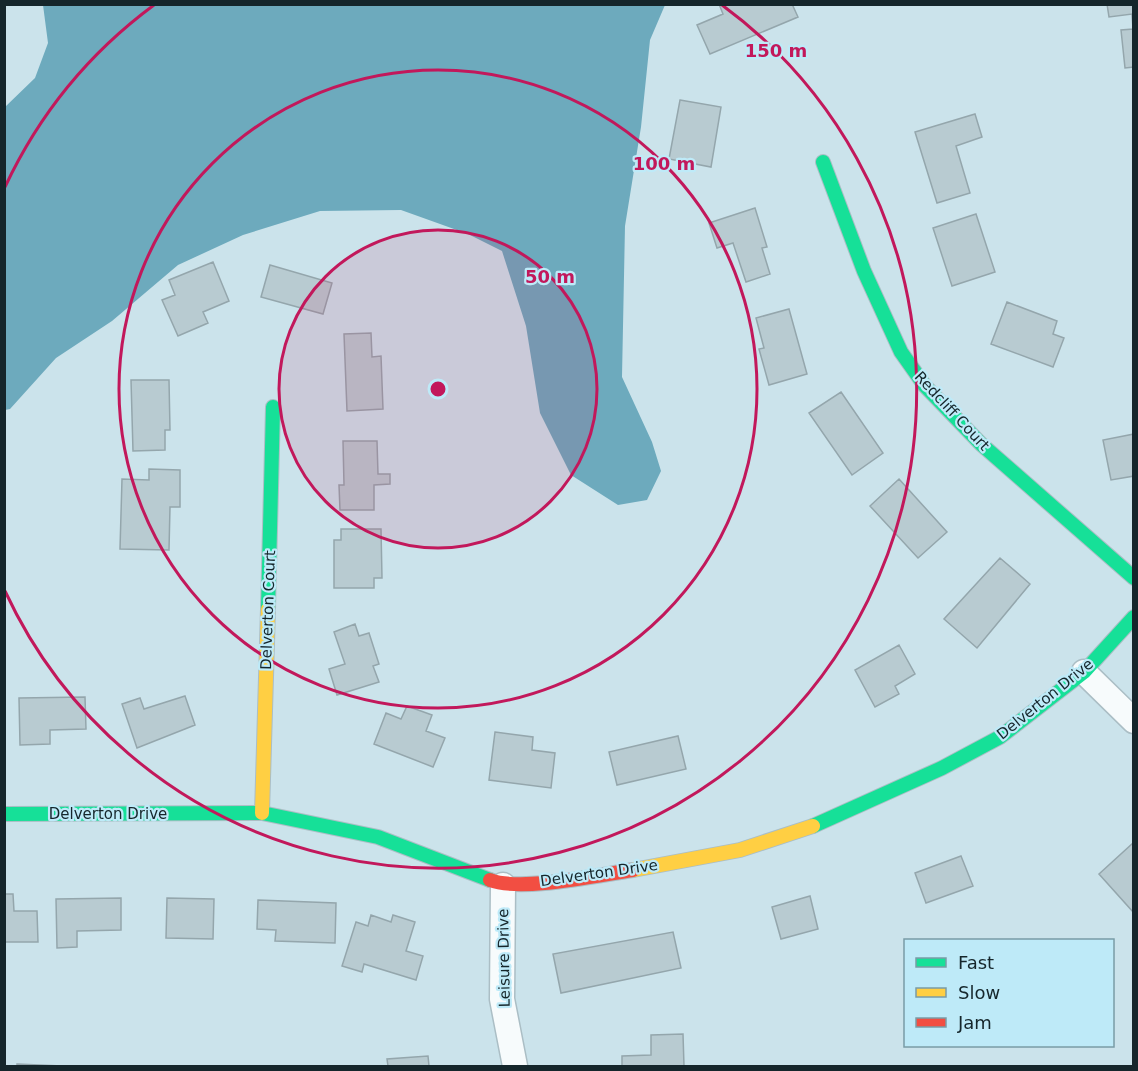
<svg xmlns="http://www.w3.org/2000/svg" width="1138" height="1071" viewBox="0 0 1138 1071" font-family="'DejaVu Sans',sans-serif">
<rect width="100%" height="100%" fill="#cbe3eb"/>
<!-- water -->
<path fill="#6daabd" d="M43 5H665L650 40 641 127 625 226 622 377 652 442 661 471 647 500 618 505 571 475 540 413 526 326 502 251 468 234 401 210 320 211 243 235 178 265 112 321 56 358 10 409 5 410V107L35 78 48 43Z"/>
<!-- building -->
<path fill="#b8cbd1" stroke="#94a6ac" stroke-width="1.5" d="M719 4H792L798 17 710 54 697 25 723 14Z
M1107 4H1134V67L1125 68 1121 30 1133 29 1132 14 1109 17Z
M680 100 721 107 711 167 669 159Z
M975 114 982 137 956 146 970 193 937 203 915 132Z
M755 208 767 247 762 248 770 274 746 282 733 243 717 248 709 223Z
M976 214 995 272 952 286 933 228Z
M213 262 229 301 203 312 208 323 178 336 162 300 175 295 169 280Z
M270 265 332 283 323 314 261 297Z
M1007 302 1057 321 1053 334 1064 338 1053 367 991 344Z
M789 309 807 374 769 385 759 349 764 348 756 318Z
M371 333 372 357 381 356 383 409 347 411 344 334Z
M131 380H169L170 430H165V450L133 451Z
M841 392 883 453 852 475 809 413Z
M1134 434V476L1111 480 1103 440Z
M343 441H377L378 474H390V484L374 485V510H340L339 485H344Z
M149 469 180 470V507H170L169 550 120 549 122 479 149 480Z
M899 479 947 532 918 558 870 506Z
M341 529H381L382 578H374V588H334V540H341Z
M1000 558 1030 584 977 648 944 619Z
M355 624 359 636 369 633 379 664 373 666 379 682 337 695 329 669 345 664 334 632Z
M899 645 915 674 895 686 899 694 875 707 855 670Z
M185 696 195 725 137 748 122 704 140 698 144 709Z
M85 697 86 729 50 730V744L20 745 19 698Z
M407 706 432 715 426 731 445 738 433 767 374 744 386 713 401 719Z
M495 732 533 737 532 750 555 753 551 788 489 780Z
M678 736 686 769 617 785 609 752Z
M1133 843H1134V913L1099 874Z
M961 856 973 886 926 903 915 873Z
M4 894H13L14 911H37L38 942H4Z
M810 896 818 929 781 939 772 907Z
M121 898V930L77 931V947L57 948 56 899Z
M167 898 214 899 213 939 166 938Z
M258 900 336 903 335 943 275 941 276 930 257 929Z
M371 915 391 922 393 915 415 922 406 951 423 956 416 980 364 964 362 972 342 966 356 922 368 926Z
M673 932 681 968 561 993 553 954Z
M683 1034 684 1066H622V1056L651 1055V1035Z
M428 1056 429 1066H388L387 1059Z
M17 1064 62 1066H17Z"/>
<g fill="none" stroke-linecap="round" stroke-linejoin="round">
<!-- street casing -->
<g stroke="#abbec5" stroke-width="27">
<path id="street" d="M1084 672 1134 721
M503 885 502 999 515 1066"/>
</g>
<!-- fast casing -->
<g stroke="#abbec5" stroke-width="16">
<path id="fast" d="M823 162 864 271 901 352 925 386 981 444 1134 578
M268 609 273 407
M4 814 262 813 378 837 490 880
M813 826 942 768 1000 737 1084 672 1134 617"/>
</g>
<!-- slow casing -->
<g stroke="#abbec5" stroke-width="16">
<path id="slow" d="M262 813 268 609
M633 870 740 850 813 826"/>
</g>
<!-- jam casing -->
<g stroke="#abbec5" stroke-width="16">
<path id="jam" d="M490 880C521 892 598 875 633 870"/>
</g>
<!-- street -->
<use href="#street" stroke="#f7fbfc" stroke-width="24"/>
<!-- fast -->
<use href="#fast" stroke="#16e098" stroke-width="14"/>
<!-- slow -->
<use href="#slow" stroke="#ffcf43" stroke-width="14"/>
<!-- jam -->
<use href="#jam" stroke="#f24e42" stroke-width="14"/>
</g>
<!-- distance rings -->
<circle cx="438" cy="389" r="159" fill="#c2185b" fill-opacity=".12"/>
<g fill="none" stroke="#c2185b" stroke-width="3">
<circle cx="438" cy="389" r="159"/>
<circle cx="438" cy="389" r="319"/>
<path d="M5 187A478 478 0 0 1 154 5M722 5A478 478 0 1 1 5 591"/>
</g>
<g text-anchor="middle" stroke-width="4.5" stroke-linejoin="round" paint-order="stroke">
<!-- street labels -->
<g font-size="15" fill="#15262b" stroke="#beeaf8">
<text transform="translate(952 411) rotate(47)" y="5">Redcliff Court</text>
<text transform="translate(268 610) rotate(-88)" y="5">Delverton Court</text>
<text transform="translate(1045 699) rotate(-39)" y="5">Delverton Drive</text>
<text x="108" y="819">Delverton Drive</text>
<text transform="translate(599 873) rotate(-8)" y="5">Delverton Drive</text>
<text transform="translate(504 958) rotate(-91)" y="5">Leisure Drive</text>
</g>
</g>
<circle cx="438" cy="389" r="9" fill="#c2185b" stroke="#beeaf8" stroke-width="3"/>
<g font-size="18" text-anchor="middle" font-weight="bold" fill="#c2185b" stroke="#beeaf8" stroke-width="4.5" stroke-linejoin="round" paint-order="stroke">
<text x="776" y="57">150 m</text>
<text x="664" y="170">100 m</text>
<text x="550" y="283">50 m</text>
</g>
<!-- border -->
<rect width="1138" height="1071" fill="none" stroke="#15262b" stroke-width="12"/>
<!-- legend -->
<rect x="904" y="939" width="210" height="108" fill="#beeaf8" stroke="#7a9ca6" stroke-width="1.5"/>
<rect x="916" y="958" width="30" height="9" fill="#16e098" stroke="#7a9ca6" stroke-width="1.5"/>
<text x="958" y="969" font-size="18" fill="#15262b">Fast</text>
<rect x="916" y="988" width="30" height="9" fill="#ffcf43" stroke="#7a9ca6" stroke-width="1.5"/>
<text x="958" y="999" font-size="18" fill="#15262b">Slow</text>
<rect x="916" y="1018" width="30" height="9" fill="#f24e42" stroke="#7a9ca6" stroke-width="1.5"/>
<text x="958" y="1029" font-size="18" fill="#15262b">Jam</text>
</svg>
